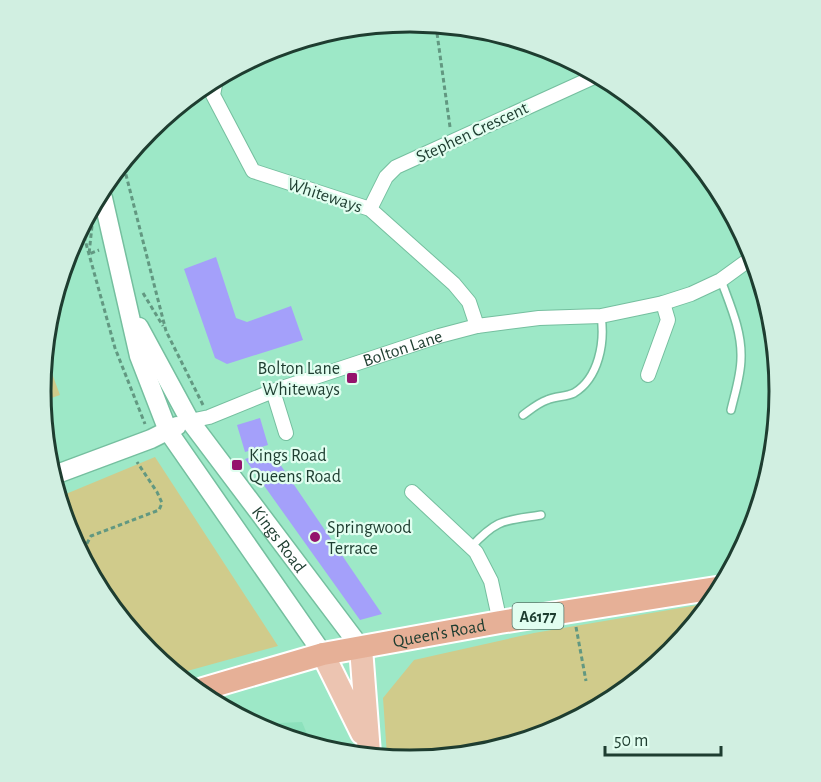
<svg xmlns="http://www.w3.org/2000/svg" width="821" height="782" viewBox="0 0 821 782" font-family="'Alegreya Sans',sans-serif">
<rect width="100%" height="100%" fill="#9de8c7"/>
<!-- built -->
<path fill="#8ce1bc" d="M302 722 310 741 269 733 255 724Z"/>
<!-- green -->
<path fill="#d0cb8b" d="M47 360 60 395 43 401 41 391Z
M155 457 278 646 180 673 149 652 69 533 61 496Z
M704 604 672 653 552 733 410 761 387 756 383 698 414 660 534 633Z"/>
<!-- building -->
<path fill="#a4a0fa" d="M216 257 236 318 247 322 291 306 303 340 227 364 215 358 184 269Z
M260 418 268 445 245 452 237 425Z
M271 451 382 614 360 620 245 459Z"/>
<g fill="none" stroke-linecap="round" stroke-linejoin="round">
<!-- service casing -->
<g stroke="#75bf9f" stroke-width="10">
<path id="service" d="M721 280C730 305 742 331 741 358 741 375 735 393 731 410
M523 415C530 410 538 403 547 400 556 396 566 397 574 393 599 378 605 342 601 316
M471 547C498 518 504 521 541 515"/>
</g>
<!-- minor casing -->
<g stroke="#75bf9f" stroke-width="16">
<g id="minor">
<path d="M215 85 213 95 253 171 370 209 454 284 469 302 477 326"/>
<path d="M370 209 386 177 396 167 594 77"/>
<path d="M648 375 668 320 663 303"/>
<path d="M273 391 286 433"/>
<path id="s1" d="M190 421 209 417 273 391 439 336 477 326 539 318 601 316 663 303 691 294 721 280 754 256"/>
<path d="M412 492 476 552 491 581 500 622"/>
</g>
</g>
<!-- tertiary casing -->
<g stroke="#75bf9f" stroke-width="21">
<g id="tertiary">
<path d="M103 198 139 356 168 431 323 654"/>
<path id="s2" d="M139 327 190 421 361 648"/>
<path d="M57 474 151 439 177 426"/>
</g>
</g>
<!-- primary casing -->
<g stroke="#fff" stroke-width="26">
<path id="primary" d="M361 648 369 753
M323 654 362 733"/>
</g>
<!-- trunk casing -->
<g stroke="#fff" stroke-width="26">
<g id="trunk">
<path id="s3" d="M203 689 323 654 500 622 716 588"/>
</g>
</g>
<!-- path -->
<path stroke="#629881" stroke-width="3" stroke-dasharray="4.5 3" stroke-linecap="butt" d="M436 26 450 127
M124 167 166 331 203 405
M92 226 89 254 99 250
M82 229 115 348 145 424
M143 293 163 326
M120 609 85 547 91 536 159 510 162 503 157 492 137 462
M576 627 586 681"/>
<!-- service -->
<use href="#service" stroke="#fff" stroke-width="7"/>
<!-- minor -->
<use href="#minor" stroke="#fff" stroke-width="14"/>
<!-- tertiary -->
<use href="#tertiary" stroke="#fff" stroke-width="18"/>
<!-- primary -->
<use href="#primary" stroke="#ecc4b1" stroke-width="22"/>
<!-- trunk -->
<use href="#trunk" stroke="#e6b097" stroke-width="22"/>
</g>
<!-- markers -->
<g fill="#94136c" stroke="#e1fef0" stroke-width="2">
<rect x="346" y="372" width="12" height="12" rx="3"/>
<rect x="231" y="459" width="12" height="12" rx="3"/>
<circle cx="315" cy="537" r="6"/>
</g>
<g text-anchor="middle" stroke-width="4.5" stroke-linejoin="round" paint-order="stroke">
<!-- shield labels -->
<rect fill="#e1fef0" stroke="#58776a" stroke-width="1.5" x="512.5" y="603" width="51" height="26" rx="4.5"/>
<g font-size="16" font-weight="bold" fill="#1e3d30">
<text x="538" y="622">A6177</text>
</g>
<!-- street labels -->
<g font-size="18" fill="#1e3d30" stroke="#e1fef0">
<text transform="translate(472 132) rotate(-25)" y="6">Stephen Crescent</text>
<text transform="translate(325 195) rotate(18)" y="6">Whiteways</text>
<text dy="6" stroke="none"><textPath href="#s1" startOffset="225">Bolton Lane</textPath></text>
<text dy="6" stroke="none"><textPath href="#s2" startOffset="255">Kings Road</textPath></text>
<text dy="6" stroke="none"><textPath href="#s3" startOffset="243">Queen's Road</textPath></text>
</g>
<!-- poi labels -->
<g font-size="18" fill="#1e3d30" stroke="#e1fef0" text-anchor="start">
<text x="340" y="374" text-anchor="end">Bolton Lane<tspan x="340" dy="21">Whiteways</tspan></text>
<text x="249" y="461">Kings Road<tspan x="249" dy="21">Queens Road</tspan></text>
<text x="327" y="533">Springwood<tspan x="327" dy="21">Terrace</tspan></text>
</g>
</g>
<!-- crop -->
<path d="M0 0H821V782H0ZM51 391a359 359 0 1 1 718 0a359 359 0 1 1-718 0Z" fill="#d1efe1" fill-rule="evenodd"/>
<path fill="none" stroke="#1e3d30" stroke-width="3" d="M51 391a359 359 0 1 1 718 0a359 359 0 1 1-718 0Z"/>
<!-- scale -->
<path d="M605 746v9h116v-9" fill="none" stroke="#1e3d30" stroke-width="3"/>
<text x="614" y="746" font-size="18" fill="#1e3d30" stroke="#e1fef0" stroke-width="4.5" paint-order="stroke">50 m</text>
</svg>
